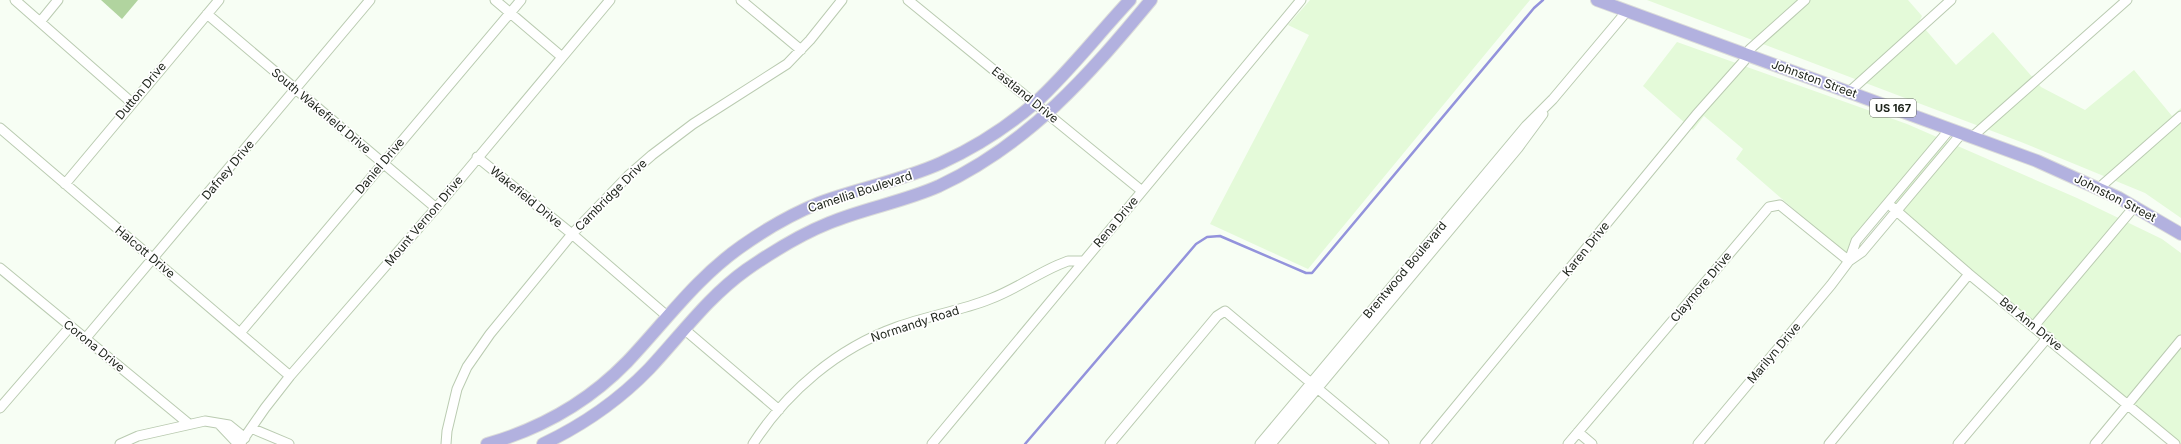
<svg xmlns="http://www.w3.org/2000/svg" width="2181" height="444" viewBox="0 0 2181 444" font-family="Inter,sans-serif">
<rect width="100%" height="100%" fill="#f7fef4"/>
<!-- built -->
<path fill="#e4fad9" d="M1310 0H1530L1308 269 1210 224 1309 35 1288 25Z
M1647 0H1908L1922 16 1919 22 1956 65 1993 32 2041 87 2085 110 2134 70 2172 116 2181 108V218L2145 193 2021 142Z
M1677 42 1907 124 2077 198 2162 239 2181 253V444H2168L1888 210 1849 257 1736 159 1743 149 1704 116 1693 130 1643 86Z"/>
<!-- green -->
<path fill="#b1d49f" d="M101 0H138L122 19Z"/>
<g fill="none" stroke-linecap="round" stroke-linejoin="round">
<!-- stream -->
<path stroke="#9393dc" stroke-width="2.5" d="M1025 444 1196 244 1207 237 1220 236 1306 273H1312L1534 8 1543 0"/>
<!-- minor casing -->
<g stroke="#bacbb1" stroke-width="11">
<path id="minor" d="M15 0 131 102
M495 0 562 57
M741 0 801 50
M908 0 1142 191
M207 14 436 208
M40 22 58 0
M1849 92 1951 0
M0 128 290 376
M1972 137 2127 0
M477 157 572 234 667 316
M65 184 219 0
M2099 188 2181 116
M1892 207 1969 274 2175 444
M0 268 189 424
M2034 326 2135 206
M684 329 779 410
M240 333 521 0
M85 339 370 0
M0 408 70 327
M219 424 238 444
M251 428 289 444
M1578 432 1592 444
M120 444 138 436 205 421 229 425 245 438
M240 444 265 408 290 376 436 208 610 0
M446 444 447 431 457 389 467 367 490 334 572 234 628 176 652 155 693 124 787 64 810 40 842 0
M753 444C787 391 838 348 897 327 927 316 960 311 990 299 1014 290 1035 275 1058 265L1068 261H1084
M932 444 1301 0
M1110 444 1217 316 1225 311 1384 444
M1260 444 1526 126 1553 99 1627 11
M1271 444 1518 148 1543 114
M1425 444 1696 115 1744 61 1750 49 1805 0
M1568 444 1769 207 1780 205 1849 261 1862 252 1962 133
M1698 444 1831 285 1849 261 1856 241 1950 129
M1829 444 1969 274
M1958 444 2048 337
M2095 444 2181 340"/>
</g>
<!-- major casing -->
<g stroke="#dbdcda" stroke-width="14">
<path id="major" d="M1597 0 2037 161 2119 198 2181 234
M487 444C540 429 589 401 627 362 665 322 696 278 742 246 766 229 792 214 819 203 859 188 901 181 941 163 974 148 1007 127 1035 103 1069 72 1098 34 1130 0
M543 444C583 425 618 401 649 369 680 336 708 297 746 270 772 252 799 235 829 223 865 208 903 202 939 186 1030 143 1088 76 1151 0"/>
</g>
<!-- minor -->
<use href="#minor" stroke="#fff" stroke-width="9"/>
<!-- major -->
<use href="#major" stroke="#b2b1df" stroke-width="12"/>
</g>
<g text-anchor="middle" stroke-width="3.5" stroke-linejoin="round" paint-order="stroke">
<!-- shield labels -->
<rect fill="#fff" stroke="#60645e" stroke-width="1" x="1870" y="99" width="46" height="18" rx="3"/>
<g font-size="11" font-weight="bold" fill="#1c2219">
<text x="1893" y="112">US 167</text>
</g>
<!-- street labels -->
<g font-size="12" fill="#1c2219" stroke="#fff">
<text transform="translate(1814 79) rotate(20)" y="4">Johnston Street</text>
<text transform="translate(141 91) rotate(-50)" y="4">Dutton Drive</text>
<text transform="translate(1025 95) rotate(39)" y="4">Eastland Drive</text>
<text transform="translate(321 111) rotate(40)" y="4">South Wakefield Drive</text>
<text transform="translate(380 166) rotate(-50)" y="4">Daniel Drive</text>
<text transform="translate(228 170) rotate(-50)" y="4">Dafney Drive</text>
<text transform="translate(860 192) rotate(-18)" y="4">Camellia Boulevard</text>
<text transform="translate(611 195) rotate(-45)" y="4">Cambridge Drive</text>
<text transform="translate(526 197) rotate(39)" y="4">Wakefield Drive</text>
<text transform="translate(2115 198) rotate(27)" y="4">Johnston Street</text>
<text transform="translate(424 221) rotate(-50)" y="4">Mount Vernon Drive</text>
<text transform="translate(1116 222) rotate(-50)" y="4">Rena Drive</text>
<text transform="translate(1586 249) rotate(-51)" y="4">Karen Drive</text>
<text transform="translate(145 252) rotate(40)" y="4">Halcott Drive</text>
<text transform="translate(1405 270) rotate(-50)" y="4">Brentwood Boulevard</text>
<text transform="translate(1701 287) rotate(-50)" y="4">Claymore Drive</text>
<text transform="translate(915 324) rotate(-18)" y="4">Normandy Road</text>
<text transform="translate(2031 324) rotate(39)" y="4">Bel Ann Drive</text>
<text transform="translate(94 346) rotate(39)" y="4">Corona Drive</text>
<text transform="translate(1774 353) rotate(-50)" y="4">Marilyn Drive</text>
</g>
</g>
</svg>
